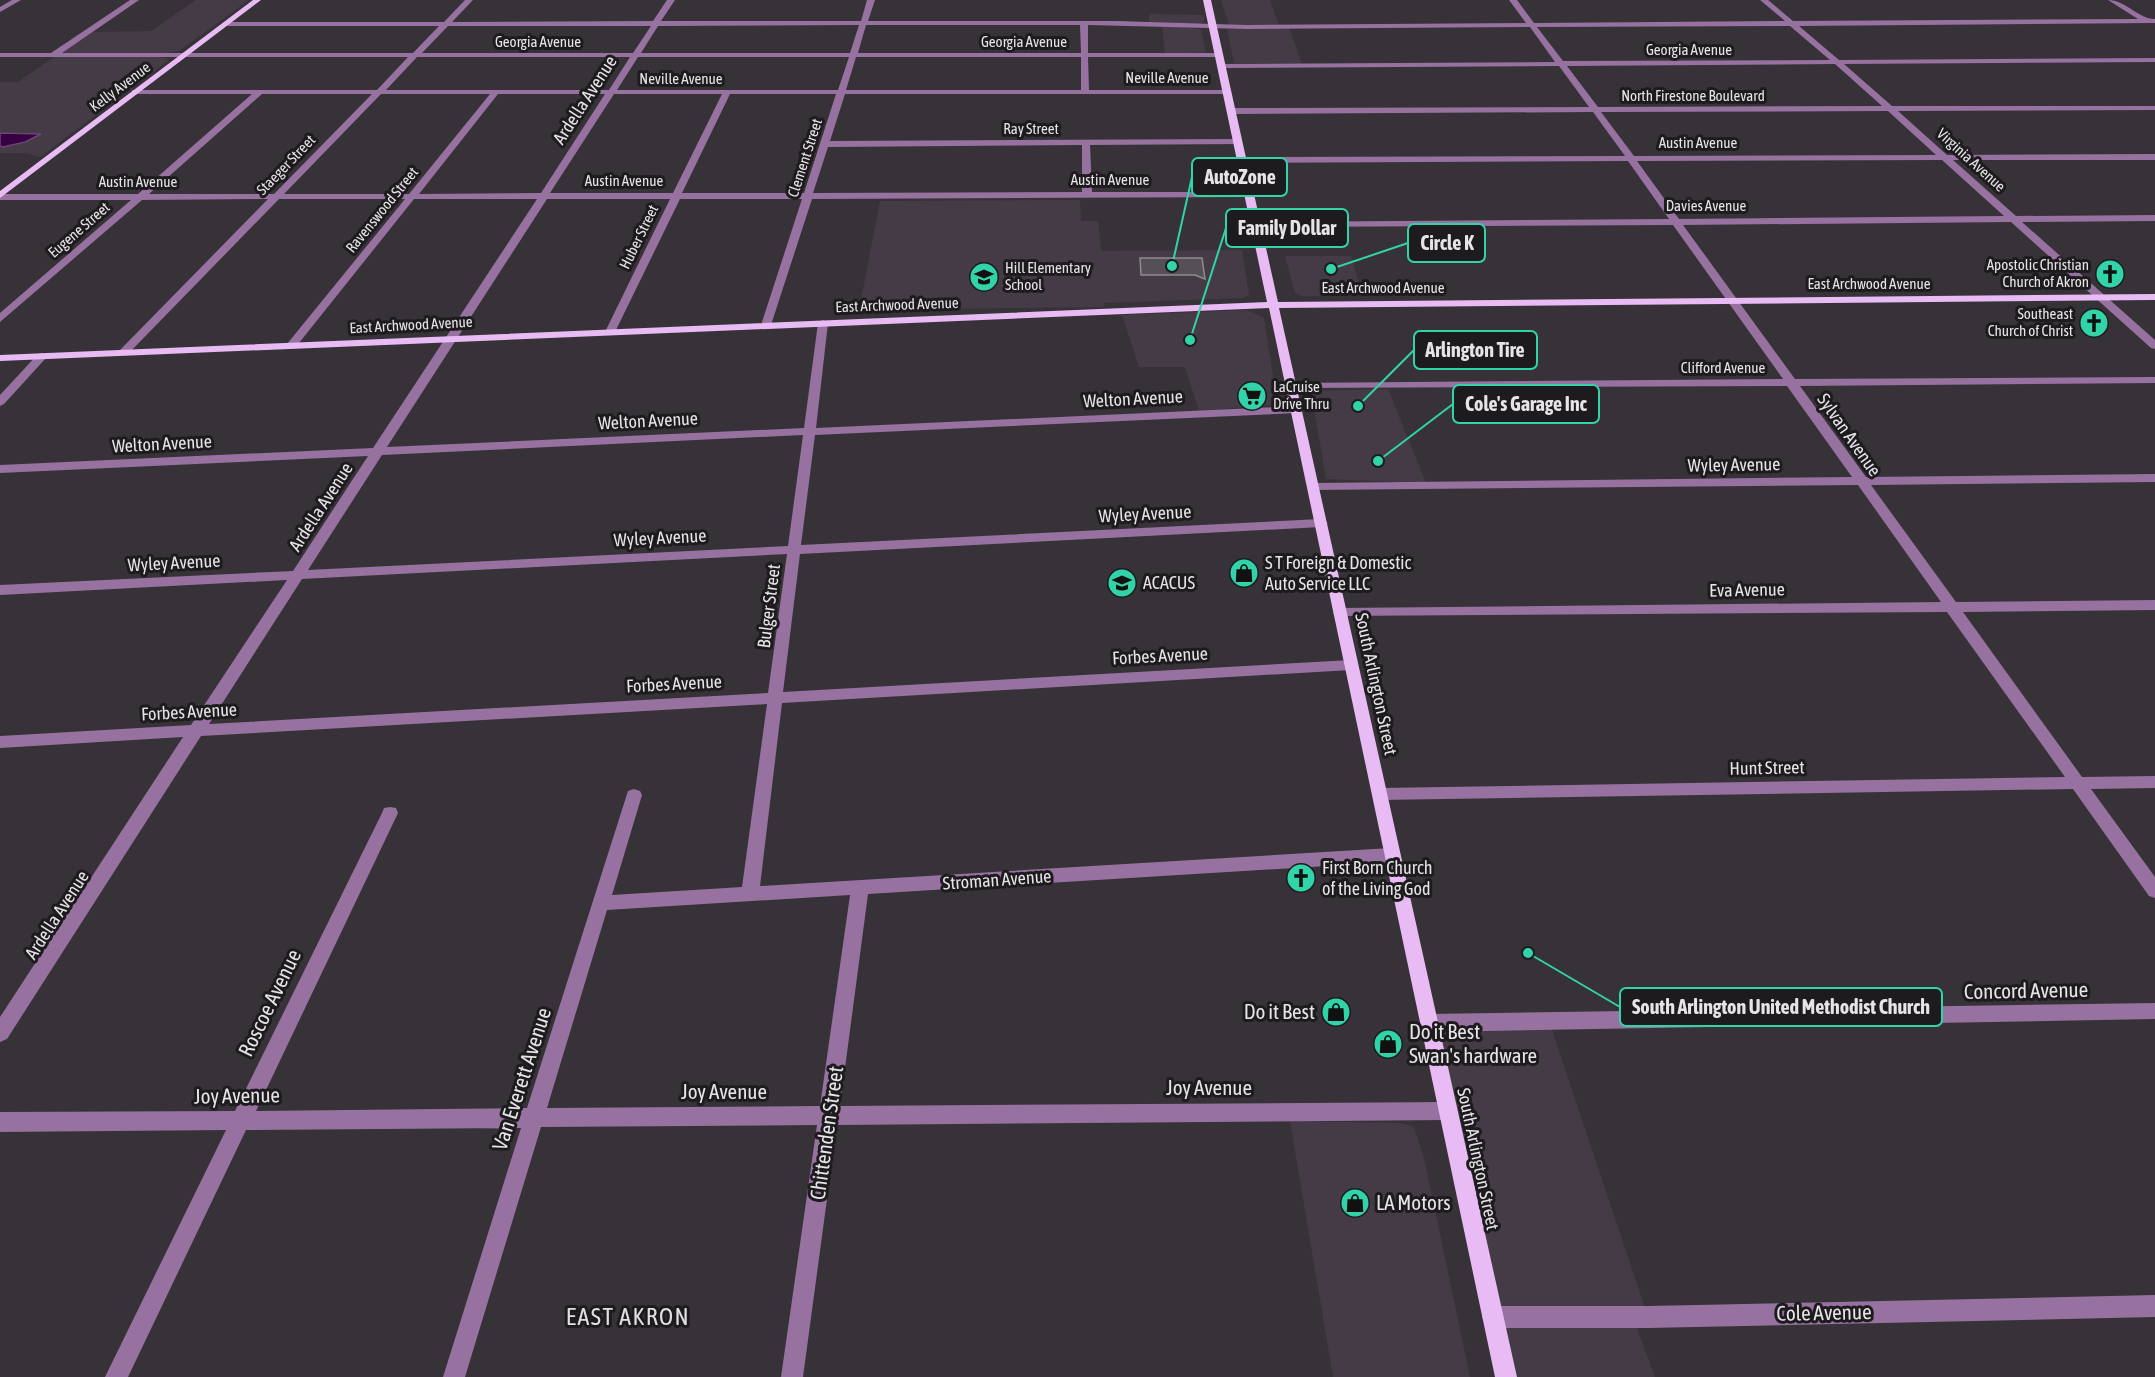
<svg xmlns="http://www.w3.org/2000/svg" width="2155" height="1377" viewBox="0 0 2155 1377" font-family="'Asap Condensed',sans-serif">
<rect width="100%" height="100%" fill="#373238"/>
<!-- built -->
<path fill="#443b46" d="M196 0H249L179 51 166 53H62L92 32 151 31Z
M1221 0H1270L1279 26 1229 25Z
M1149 14 1204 15V21L1199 24 1149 22Z
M1162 25 1201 29 1206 52 1165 54Z
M1289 28 1302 64 1234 63 1227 29Z
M54 57H157L167 58 168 61 40 157 26 153H0V82H18Z
M1080 200 1081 221H1098L1101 251 1242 250 1249 295 1243 298 1104 303V307L859 310 880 201Z
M1285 256H1351L1363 296H1301L1295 293Z
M1247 310 1264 318 1276 395 1272 405 1199 411 1185 367H1139L1122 315Z
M1388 389 1426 483 1326 479 1311 391Z
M1549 1021 1648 1317 1633 1318 1655 1377H1506L1430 1023Z
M1290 1121 1400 1123 1414 1127 1424 1158 1470 1377H1333Z"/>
<!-- water -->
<path fill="#370043" stroke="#6c4474" stroke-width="1.5" d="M0 133 41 134 25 142 3 147 0 146Z"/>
<!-- building -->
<path fill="#555056" stroke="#908b91" stroke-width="1.5" d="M1140 258H1202L1205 279 1195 275H1141Z"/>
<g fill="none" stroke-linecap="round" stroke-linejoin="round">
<!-- minor -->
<path fill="#9771a0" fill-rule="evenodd" d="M12 0H21L0 12V7Z
M130 0H139L62 53H413L439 26H226L222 24 226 22H444L465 0H473L452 22 653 21 667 0H675L661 21H861L867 0H875L868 21H1117L1247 25 1526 23 1509 0H1517L1534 23 1785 21 1760 0H1768L1793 21 2138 19 2108 0C2126 0 2138 19 2155 19V23L1799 26 1839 60 2155 58V62L1844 64 1892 106H2155V110L1898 111 1947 155 2155 154V160H1953L2016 216 2155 215V221L2022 222 2155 340V349L2151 348 2011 222 1683 225 1795 379 2155 377V383L1800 386 1866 477 2155 474V482L1871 485 1956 602 2155 600V610L1963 612 2082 777 2155 776V788L2091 789 2155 877V898L2149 896 2073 789 1380 800 1374 798 1372 794 1374 790 1380 788 2065 777 1947 612 1335 616 1333 613 1340 608 1941 602 1858 485 1310 490 1308 487 1310 484 1314 483 1852 477 1787 386 1288 388 1286 386 1292 383 1783 379 1673 225 1254 227 1252 225 1257 222 1669 219 1628 161 1242 163 1238 160 1242 157 1625 156 1593 112 1232 114 1228 111 1232 108 1589 107 1559 66 1222 68 1218 66 1222 64 1555 62 1530 27 1247 29 1088 25V53H1219L1223 55 1219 57H1088L1089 90H1227L1231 92 1227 94H845L830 141 1238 139 1242 142 1241 144 1090 145 1092 192H1249L1252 193V197L812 199 771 325 766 328 761 325 802 199H680L615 332 610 335 605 332 670 199H547L387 447 804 428 818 323 823 320 828 323 816 428 1301 406 1303 409 1297 413 815 435 801 545 1321 519 1328 523 1321 527 800 554 783 692 1351 660 1358 665 1351 670 782 703 760 886 1391 848 1397 850 1399 855 1397 860 1391 862 868 894 840 1106 1447 1102 1454 1104 1457 1111 1454 1118 1447 1120 837 1125 803 1377H781L817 1125 541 1127 465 1377H443L521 1128 246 1130 128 1377H105L226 1130 0 1132V1112L235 1111 382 813 384 808 390 807 396 808 398 813 256 1111 527 1108 628 791 634 789 640 791 642 795 612 895 742 887 767 704 201 736 7 1039 0 1042V1017L183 737 0 748V736L191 725 287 580 0 595V585L293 571 368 456 0 473V465L373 448 537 199H414L295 348H287V344L405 199H279L128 354 124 355 118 352 120 350 268 199 142 200 0 322V313L131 200H0V194H138L252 94H132V90H377L408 57H0V53H51ZM859 25 850 53H641L658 26ZM866 25H1080L1081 53H858ZM448 26H651L633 53H422ZM1790 26 1830 60 1563 61 1537 27ZM417 57H630L609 90H386ZM638 57H849L838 90H617ZM856 57H1081V90H846ZM1835 64 1882 106 1598 107 1567 66ZM262 94H372L274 194H149ZM381 94H490L409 194H284ZM498 94H605L541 193 419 194ZM614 94H722L673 193H550ZM730 94H836L804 193H682ZM1888 111 1936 155 1634 156 1601 112ZM1082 145V192L813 193 828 147ZM1942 160 2004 216 1679 219 1637 161ZM803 435 788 546 308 570 382 455ZM787 554 768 693 209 724 302 579ZM850 895 820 1106 547 1108 607 910Z
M42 353 46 354V358L4 404 0 406V395L38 354Z
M2155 1003V1019L1430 1032 1423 1029 1421 1023 1423 1017 1430 1014Z
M2155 1295V1317L1648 1328H1493L1485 1325 1482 1317 1485 1309 1493 1306H1648Z"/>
<!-- major -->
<path fill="#e9bbf4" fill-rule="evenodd" d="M253 0H261L0 198V191Z
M1203 0H1211L1278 302 2155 294V300L1279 308 1517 1377H1495L1269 308 0 361V355L1267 302Z"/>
</g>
<!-- icons -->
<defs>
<g id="church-disc" transform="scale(1.5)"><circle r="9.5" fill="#31d4a9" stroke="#1d1b1e"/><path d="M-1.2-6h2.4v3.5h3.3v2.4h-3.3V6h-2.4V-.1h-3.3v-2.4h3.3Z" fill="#111"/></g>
<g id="school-disc" transform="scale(1.5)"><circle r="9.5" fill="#31d4a9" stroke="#1d1b1e"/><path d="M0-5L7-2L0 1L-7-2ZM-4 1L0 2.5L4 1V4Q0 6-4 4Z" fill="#111"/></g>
<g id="supermarket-disc" transform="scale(1.5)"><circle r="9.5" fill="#31d4a9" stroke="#1d1b1e"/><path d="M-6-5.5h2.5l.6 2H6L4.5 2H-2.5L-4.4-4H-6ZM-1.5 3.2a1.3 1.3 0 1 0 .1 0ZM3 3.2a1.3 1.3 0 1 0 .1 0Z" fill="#111"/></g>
<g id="shop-disc" transform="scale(1.5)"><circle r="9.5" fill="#31d4a9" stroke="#1d1b1e"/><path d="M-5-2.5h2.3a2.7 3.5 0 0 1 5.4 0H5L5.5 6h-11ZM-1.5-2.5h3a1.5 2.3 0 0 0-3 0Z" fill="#111"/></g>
</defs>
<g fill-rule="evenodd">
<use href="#church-disc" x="2110" y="274"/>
<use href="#school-disc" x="984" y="277"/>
<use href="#church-disc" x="2094" y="323"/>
<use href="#supermarket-disc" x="1252" y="396"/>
<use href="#shop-disc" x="1244" y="573"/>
<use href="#school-disc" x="1122" y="583"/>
<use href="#church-disc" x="1301" y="878"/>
<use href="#shop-disc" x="1336" y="1012"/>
<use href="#shop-disc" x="1388" y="1044"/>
<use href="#shop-disc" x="1355" y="1203"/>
</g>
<g text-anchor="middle" stroke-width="6" stroke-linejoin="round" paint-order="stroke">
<!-- far-street labels -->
<g font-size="15" fill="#e7e4e8" stroke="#1d1b1e">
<text x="538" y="47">Georgia Avenue</text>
<text x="1024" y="47">Georgia Avenue</text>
<text x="1689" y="55">Georgia Avenue</text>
<text x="1167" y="83">Neville Avenue</text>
<text x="681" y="84">Neville Avenue</text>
<text transform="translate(120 87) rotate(-37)" y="5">Kelly Avenue</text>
<text x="1693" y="101">North Firestone Boulevard</text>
<text x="1031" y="134">Ray Street</text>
<text x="1698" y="148">Austin Avenue</text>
<text transform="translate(805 158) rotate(-72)" y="5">Clement Street</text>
<text transform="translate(1971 160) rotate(42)" y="5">Virginia Avenue</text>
<text transform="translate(286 165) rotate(-46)" y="5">Staeger Street</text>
<text x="1110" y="185">Austin Avenue</text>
<text x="624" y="186">Austin Avenue</text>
<text x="138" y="187">Austin Avenue</text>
<text x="1706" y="211">Davies Avenue</text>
<text transform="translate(382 210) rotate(-51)" y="5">Ravenswood Street</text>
<text transform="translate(79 230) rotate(-41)" y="5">Eugene Street</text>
<text transform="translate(639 237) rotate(-64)" y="5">Huber Street</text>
<text x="1869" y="289">East Archwood Avenue</text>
<text x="1383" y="293">East Archwood Avenue</text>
<text transform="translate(897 305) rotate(-2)" y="5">East Archwood Avenue</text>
<text transform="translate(411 325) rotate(-3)" y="5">East Archwood Avenue</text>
<text x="1723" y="373">Clifford Avenue</text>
</g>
<!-- far-poi labels -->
<g font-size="15" fill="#e7e4e8" stroke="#1d1b1e" text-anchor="end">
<text x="2089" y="270">Apostolic Christian<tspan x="2089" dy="17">Church of Akron</tspan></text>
<text x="1005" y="273" text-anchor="start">Hill Elementary<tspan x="1005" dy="17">School</tspan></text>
<text x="2073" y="319">Southeast<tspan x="2073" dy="17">Church of Christ</tspan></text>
<text x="1273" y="392" text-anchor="start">LaCruise<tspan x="1273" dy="17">Drive Thru</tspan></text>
</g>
<!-- street labels -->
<g font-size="18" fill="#e7e4e8" stroke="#1d1b1e">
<text transform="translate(585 100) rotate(-57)" y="6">Ardella Avenue</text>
<text transform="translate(1133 399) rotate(-3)" y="6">Welton Avenue</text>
<text transform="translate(648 421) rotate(-3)" y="6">Welton Avenue</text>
<text transform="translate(1849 435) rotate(55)" y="6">Sylvan Avenue</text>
<text transform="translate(162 444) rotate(-3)" y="6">Welton Avenue</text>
<text transform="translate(1734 465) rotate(-1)" y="6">Wyley Avenue</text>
<text transform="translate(321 507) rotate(-57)" y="6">Ardella Avenue</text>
<text transform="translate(1145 514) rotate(-3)" y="6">Wyley Avenue</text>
<text transform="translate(660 538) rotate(-3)" y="6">Wyley Avenue</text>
<text transform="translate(174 563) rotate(-3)" y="6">Wyley Avenue</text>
<text transform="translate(1747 590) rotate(-1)" y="6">Eva Avenue</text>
<text transform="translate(769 606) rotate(-83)" y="6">Bulger Street</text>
<text transform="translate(1160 656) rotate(-3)" y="6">Forbes Avenue</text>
<text transform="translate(674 684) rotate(-3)" y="6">Forbes Avenue</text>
<text transform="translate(1376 684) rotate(78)" y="6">South Arlington Street</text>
<text transform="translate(189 712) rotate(-3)" y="6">Forbes Avenue</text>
<text transform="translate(1767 768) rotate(-1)" y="6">Hunt Street</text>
<text transform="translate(997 880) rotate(-4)" y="6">Stroman Avenue</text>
<text transform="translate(57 915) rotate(-57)" y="6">Ardella Avenue</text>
<text transform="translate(1478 1159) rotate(78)" y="6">South Arlington Street</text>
</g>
<!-- poi labels -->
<g font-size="18" fill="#e7e4e8" stroke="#1d1b1e" text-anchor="start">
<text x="1265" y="569">S T Foreign &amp; Domestic<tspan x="1265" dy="21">Auto Service LLC</tspan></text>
<text x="1143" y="589">ACACUS</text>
<text x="1322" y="874">First Born Church<tspan x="1322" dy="21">of the Living God</tspan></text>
</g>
<!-- near-street labels -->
<g font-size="21" fill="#e7e4e8" stroke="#1d1b1e">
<text transform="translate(2026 991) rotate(-1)" y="7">Concord Avenue</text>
<text transform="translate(270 1003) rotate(-64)" y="7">Roscoe Avenue</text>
<text transform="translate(522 1079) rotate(-72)" y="7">Van Everett Avenue</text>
<text x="1209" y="1095">Joy Avenue</text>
<text x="724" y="1099">Joy Avenue</text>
<text transform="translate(237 1096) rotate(-1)" y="7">Joy Avenue</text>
<text transform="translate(827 1133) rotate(-82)" y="7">Chittenden Street</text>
<text transform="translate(1824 1313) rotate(-1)" y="7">Cole Avenue</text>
</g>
<!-- near-poi labels -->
<g font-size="21" fill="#e7e4e8" stroke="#1d1b1e" text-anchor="start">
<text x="1315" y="1019" text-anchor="end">Do it Best</text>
<text x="1409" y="1039">Do it Best<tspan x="1409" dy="24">Swan's hardware</tspan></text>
<text x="1376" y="1210">LA Motors</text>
</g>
<!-- near-neighbourhood labels -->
<g font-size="24" letter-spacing="1.5" fill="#e3dde4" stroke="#1d1b1e">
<text x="628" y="1325">EAST AKRON</text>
</g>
</g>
<!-- callouts -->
<path fill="none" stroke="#31d4a9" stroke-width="2" d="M1172 266L1192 177M1190 340L1226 228M1331 269L1408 243M1358 406L1414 350M1378 461L1453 404M1528 953L1620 1007"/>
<g fill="#31d4a9" stroke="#1d1b1e" stroke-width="2">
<circle cx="1172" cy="266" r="6"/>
<circle cx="1190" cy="340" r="6"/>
<circle cx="1331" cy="269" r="6"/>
<circle cx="1358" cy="406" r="6"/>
<circle cx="1378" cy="461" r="6"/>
<circle cx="1528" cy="953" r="6"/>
</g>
<g fill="#1d1b1e" stroke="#31d4a9" stroke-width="2">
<rect x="1192" y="158" width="95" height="38" rx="6"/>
<rect x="1226" y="209" width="122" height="38" rx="6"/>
<rect x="1408" y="224" width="77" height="38" rx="6"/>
<rect x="1414" y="331" width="123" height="38" rx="6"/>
<rect x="1453" y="385" width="146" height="38" rx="6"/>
<rect x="1620" y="988" width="322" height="38" rx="6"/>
</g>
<g font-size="20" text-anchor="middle" font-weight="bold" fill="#e7e4e8">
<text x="1240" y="184">AutoZone</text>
<text x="1287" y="235">Family Dollar</text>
<text x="1447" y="250">Circle K</text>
<text x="1475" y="357">Arlington Tire</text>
<text x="1526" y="411">Cole's Garage Inc</text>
<text x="1781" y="1014">South Arlington United Methodist Church</text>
</g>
</svg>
